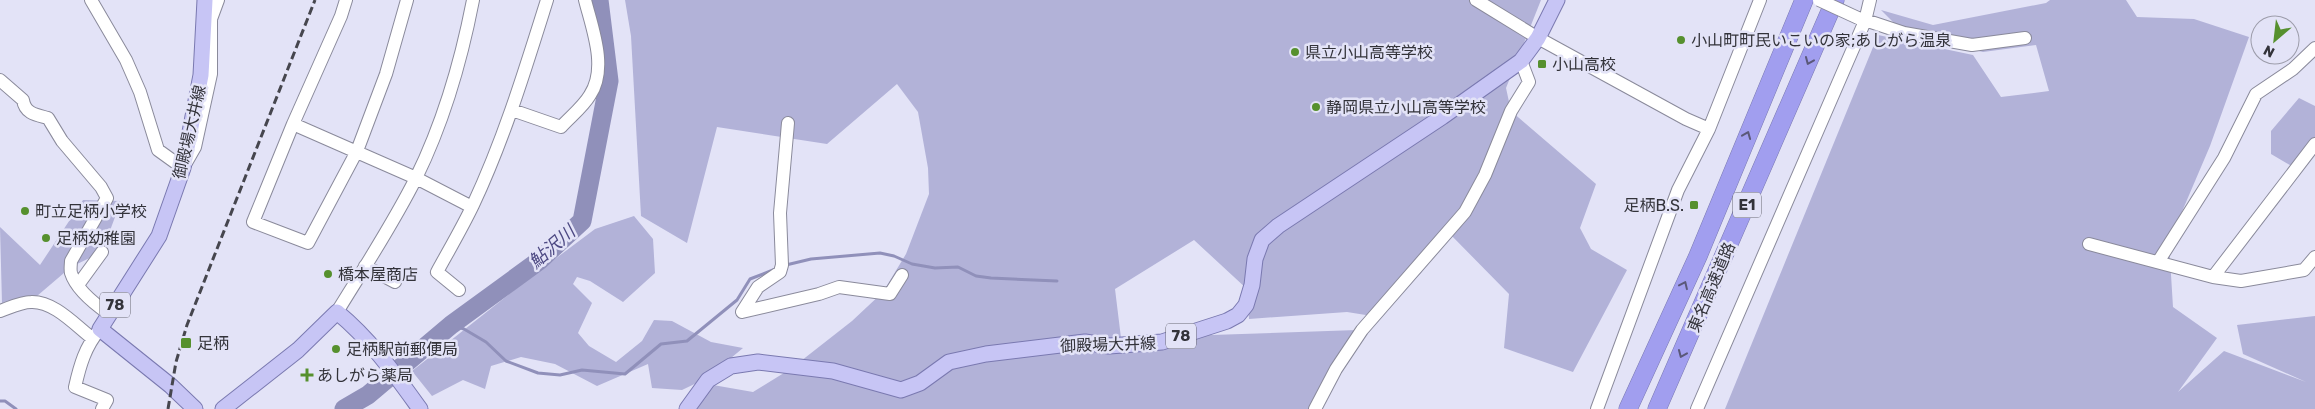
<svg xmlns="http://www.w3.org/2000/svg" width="2315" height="409" viewBox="0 0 2315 409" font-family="Rubik,'Noto Sans JP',sans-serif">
<rect width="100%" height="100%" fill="#e3e3f7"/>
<!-- green -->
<path fill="#b2b2d8" d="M625 0H1541L1506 88 1511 111 1596 184 1580 228 1591 249 1627 270 1573 372 1504 348 1509 294 1449 233 1421 273 1372 316 1347 312 1249 319 1247 289 1194 240 1115 289 1121 338 1357 330 1315 409H697L713 385 753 392 792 368 852 321 883 292 906 254 929 194 928 168 918 112 897 84 827 144 717 127 687 243 641 216 631 36Z
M2050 0H2126L2137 17 2194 19 2249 37 2210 146 2169 242 2173 307 2217 338 2178 392 2224 351 2306 382 2243 354 2237 325 2315 316V409H1725L1878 35 1973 55 2001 97 2049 91 2036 45 1983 52 1904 33 1881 10 1933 25 2046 3Z
M2299 98 2315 106V141L2295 168 2271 154V131Z
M83 200 121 201 102 252 71 267 37 296 2 303 0 227 40 265Z
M634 216 653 239 655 273 623 302 590 281 577 277 573 284 592 303 578 333 589 346 616 362 642 341 654 320 672 321 711 342 743 348 707 378 682 390 652 388 648 364 597 386 555 364 521 357 491 366 485 389 463 380 432 396 412 371 527 280 595 229Z"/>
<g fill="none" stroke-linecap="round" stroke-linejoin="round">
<!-- stream -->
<path stroke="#9090ba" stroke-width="3" d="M786 265 811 259 880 253 894 256 912 264 935 268 958 267 976 276 991 278 1057 281
M451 325 464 329 486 342 506 361 538 373 560 375 582 370 625 374 661 344 687 341 737 300 750 279 773 270
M0 401H5L16 409"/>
<!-- river -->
<path stroke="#9090ba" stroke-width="19" d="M344 409 368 395 451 325 540 260 582 221 609 81 599 0"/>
<!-- minor casing -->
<g stroke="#8a8a9b" stroke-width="14">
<path id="minor" d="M91 0 126 60 140 92 158 150 183 168 195 147 211 74V19L218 0
M346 0 341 16 293 124 253 222 308 243 357 151 386 74 407 0
M1476 0 1538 38 1686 119 1709 129
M1859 18 1904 33 1972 45 2025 38
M0 80 23 100C25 114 37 115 48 118L62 141 101 187 107 198 71 261C71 264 70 269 71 273 76 289 96 305 109 314
M512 110 561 127C570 117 583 107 590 95 608 68 592 28 585 0
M293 124 416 178 472 207
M2089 244 2213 277 2315 144
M2158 262 2224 158 2256 94 2293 69 2315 48
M365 266 395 282
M2213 277 2241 281 2304 270 2315 257
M78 285 102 252
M459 290 437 272C449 250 462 228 473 205 504 139 525 70 547 0
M0 311C9 308 21 302 31 302 54 301 75 325 92 338
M337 312C364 268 393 224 416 178 444 121 461 62 473 0
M742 312 758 287 780 272 782 265 780 213 788 123
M742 312 819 294 839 287 890 294 902 275
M100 329C85 347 80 365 75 387L107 400 102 409
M1315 409 1336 369 1362 330 1465 212 1485 175 1511 111 1529 82 1521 61
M1597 409 1678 190 1709 129 1760 0
M1697 409 1865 21 1870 0"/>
</g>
<!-- major casing -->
<g stroke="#7a79b0" stroke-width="17">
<path id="major" d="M195 409 171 386 100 329 159 236 183 168 201 75 205 0
M223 409 298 350 337 312C371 340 394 373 420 409
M687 409 708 380 731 366 758 362 833 371 901 390 920 383 949 362 986 354 1085 342 1109 346 1162 342 1227 321 1238 315 1246 305 1252 285 1255 259 1262 240 1278 226 1442 117 1521 61 1538 38 1557 0"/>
</g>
<!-- highway casing -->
<g stroke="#7a79b0" stroke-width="19">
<path id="highway" d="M1628 409 1698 256 1804 0
M1657 409 1835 0"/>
</g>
<!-- minor -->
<use href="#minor" stroke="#fff" stroke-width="12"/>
<!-- major -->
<use href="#major" stroke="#c7c5f5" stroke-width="15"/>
<!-- highway -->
<use href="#highway" stroke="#a19eef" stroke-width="18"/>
<!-- rail -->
<path stroke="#46464e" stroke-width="3" stroke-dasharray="8 4" stroke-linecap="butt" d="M168 409 176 362 187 325 315 0"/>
<!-- minor-bridge casing -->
<g stroke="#8a8a9b" stroke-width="14" stroke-linecap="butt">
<path id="minor-bridge" d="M1819 0 1858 18"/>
</g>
<!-- minor-bridge -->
<use href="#minor-bridge" stroke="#fff" stroke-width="12"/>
</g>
<!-- one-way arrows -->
<defs><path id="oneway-chevron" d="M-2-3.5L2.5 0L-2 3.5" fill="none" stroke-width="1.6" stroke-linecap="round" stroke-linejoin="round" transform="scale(1.25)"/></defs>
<g stroke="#5a5879">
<use href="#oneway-chevron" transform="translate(1809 61) rotate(113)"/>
<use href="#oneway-chevron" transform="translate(1747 135) rotate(-68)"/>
<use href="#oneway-chevron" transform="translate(1684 285) rotate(-65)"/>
<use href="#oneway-chevron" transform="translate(1682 354) rotate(113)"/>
</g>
<!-- markers -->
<g fill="#56902e" stroke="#e3e3f7" stroke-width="2">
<circle cx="1681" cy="40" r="5"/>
<circle cx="1295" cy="52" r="5"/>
<rect x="1537" y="59" width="10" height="10" rx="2.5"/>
<circle cx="1316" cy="107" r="5"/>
<rect x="1689" y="200" width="10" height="10" rx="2.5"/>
<circle cx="25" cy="211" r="5"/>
<circle cx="46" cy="238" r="5"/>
<circle cx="328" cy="274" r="5"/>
<rect x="180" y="337" width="12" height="12" rx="2.5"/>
<circle cx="336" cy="349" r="5"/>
<path d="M304.5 367.5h5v5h5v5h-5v5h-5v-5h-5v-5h5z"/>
</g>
<g text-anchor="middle" stroke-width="5" stroke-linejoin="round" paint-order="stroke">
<!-- shield labels -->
<g fill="#e3e3f7" stroke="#686873" stroke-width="1">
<rect x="1733" y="192.5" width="28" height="25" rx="4"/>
<rect x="100" y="292.5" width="30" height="25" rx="4"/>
<rect x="1166" y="323.5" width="30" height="25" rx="4"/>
</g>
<g font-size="15" font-weight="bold" fill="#33333a">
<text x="1747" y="210">E1</text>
<text x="115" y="310">78</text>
<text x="1181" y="341">78</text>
</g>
<!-- poi labels -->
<g font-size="16" fill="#33333a" stroke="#e3e3f7" text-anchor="start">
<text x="1691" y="46">小山町町民いこいの家;あしがら温泉</text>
<text x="1305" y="58">県立小山高等学校</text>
<text x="1552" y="70">小山高校</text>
<text x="1326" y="113">静岡県立小山高等学校</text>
<text x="1684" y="211" text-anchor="end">足柄B.S.</text>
<text x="35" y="217">町立足柄小学校</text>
<text x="56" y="244">足柄幼稚園</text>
<text x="338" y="280">橋本屋商店</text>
<text x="197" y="349">足柄</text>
<text x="346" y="355">足柄駅前郵便局</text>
<text x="317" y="381">あしがら薬局</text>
</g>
<!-- street labels -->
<g font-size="16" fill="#33333a" stroke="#e3e3f7">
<text transform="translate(189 132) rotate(-77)" y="6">御殿場大井線</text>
<text transform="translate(1711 287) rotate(-67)" y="6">東名高速道路</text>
<text transform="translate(1108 344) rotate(-2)" y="6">御殿場大井線</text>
</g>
<!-- water labels -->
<g font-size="18" font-style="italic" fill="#4d4983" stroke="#e3e3f7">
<text transform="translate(552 247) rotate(-41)" y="6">鮎沢川</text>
</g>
</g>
<!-- north arrow -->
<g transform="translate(2275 40) rotate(208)"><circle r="24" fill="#e3e3f7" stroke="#9d9dab"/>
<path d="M0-4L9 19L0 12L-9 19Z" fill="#56902e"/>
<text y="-8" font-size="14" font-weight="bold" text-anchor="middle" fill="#33333a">N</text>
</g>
</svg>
